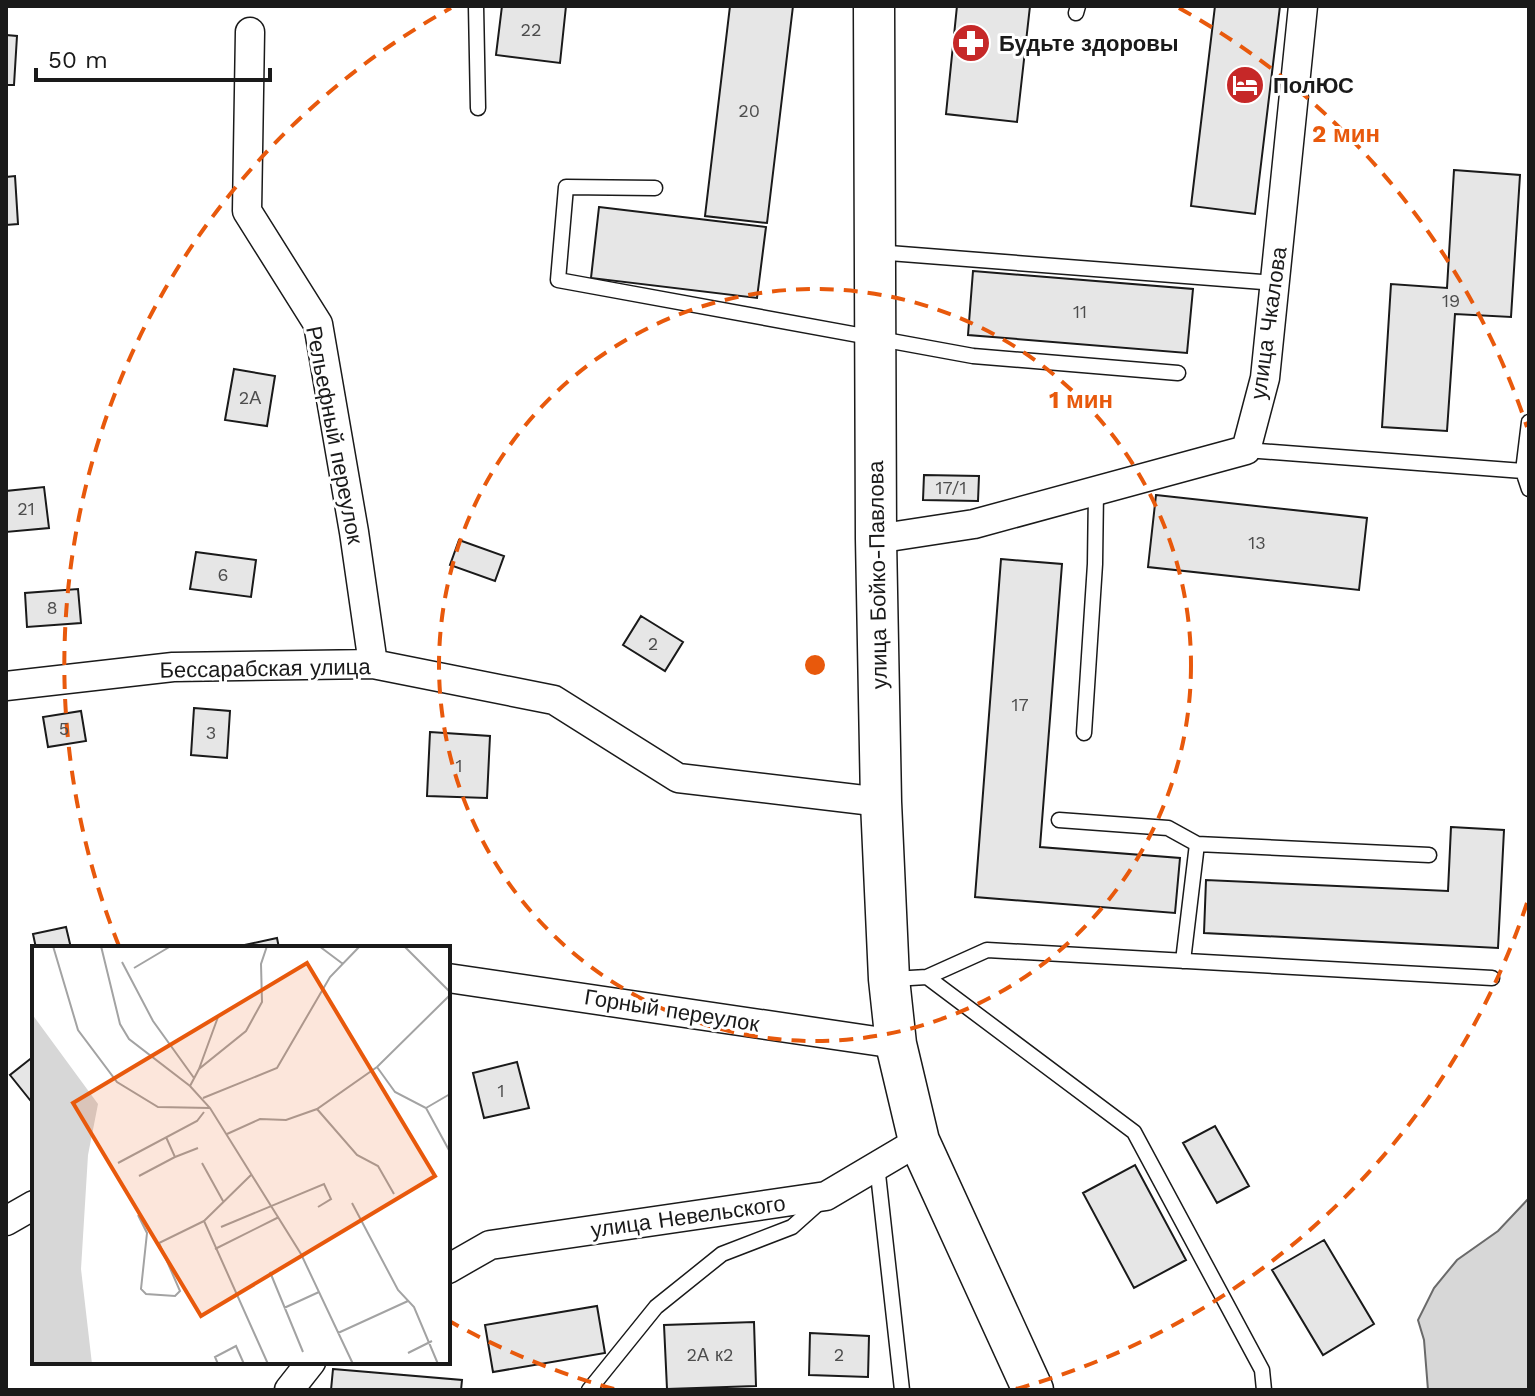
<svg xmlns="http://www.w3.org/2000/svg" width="1535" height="1396" viewBox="0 0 1535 1396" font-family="'Work Sans',sans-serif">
<rect width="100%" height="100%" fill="#fff"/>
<!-- water -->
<path fill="#d7d7d7" stroke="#6a6a6a" stroke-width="2" d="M1529 1198V1390H1428L1424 1340 1418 1320 1434 1288 1457 1260 1498 1231Z"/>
<!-- building -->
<path fill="#e6e6e6" stroke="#1a1a1a" stroke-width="2" d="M502 6H566L560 63 496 55Z
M730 6H793L767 223 705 216Z
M957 6H1030L1017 122 946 114Z
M1215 6H1280L1255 214 1191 206Z
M6 35 17 36 14 85H6Z
M1454 170 1520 175 1511 317 1455 314 1447 431 1382 427 1391 284 1447 288Z
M15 176 18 224 6 225V177Z
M599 207 766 227 757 298 591 278Z
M973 271 1193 289 1187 353 968 335Z
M234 369 275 376 267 426 225 420Z
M924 475 979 476 978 501 923 500Z
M44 487 49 528 6 532V491Z
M1156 495 1367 518 1359 590 1148 567Z
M459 540 504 556 495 581 450 565Z
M196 552 256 560 251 597 190 589Z
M1001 559 1062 564 1040 847 1180 858 1175 913 975 897Z
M78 589 81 623 27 627 25 593Z
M641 616 683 642 665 671 623 645Z
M194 708 230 711 227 758 191 755Z
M81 711 86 741 48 747 43 717Z
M430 732 490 736 487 798 427 796Z
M1451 827 1504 830 1498 948 1204 933 1206 880 1448 891Z
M66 927 71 948H36L33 934Z
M277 938 279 948H241L240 946Z
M34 1056V1105L10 1075Z
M517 1062 529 1108 484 1118 473 1073Z
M1215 1126 1249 1186 1217 1203 1183 1143Z
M1135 1165 1186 1260 1134 1288 1083 1193Z
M1324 1240 1374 1324 1323 1355 1272 1270Z
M597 1306 605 1353 493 1372 485 1325Z
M754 1322 756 1386 667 1389 664 1325Z
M810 1333 869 1336 868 1377 809 1375Z
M333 1369 462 1380 461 1390H331Z"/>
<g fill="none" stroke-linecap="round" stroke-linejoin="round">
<!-- service casing -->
<g stroke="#1a1a1a" stroke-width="17">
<path id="service" d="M476 6 478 108
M1076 13 1078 6
M655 188 566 187 558 280 973 356 1178 373
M876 252 1274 283
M1246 450 1523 471 1529 422
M1523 471 1529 489
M1084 733 1095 564 1096 491
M1059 820 1168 828 1197 844
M1183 961 1197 844 1429 855
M927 977 987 950 1492 978
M893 979 927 977 1134 1132 1262 1370 1264 1390
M877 1165 902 1390
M589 1390 656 1307 722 1254 792 1227 820 1202"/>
</g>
<!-- minor casing -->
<g stroke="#1a1a1a" stroke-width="31">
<path id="minor" d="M250 32 247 211 318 324 354 532 373 664
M876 539 974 524 1246 450 1265 378 1303 6
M6 686 173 667 373 664 554 700 678 778 881 802
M448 978 896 1044
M6 1221 34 1205
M448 1269 490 1245 826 1196 919 1141
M289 1390 311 1362"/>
</g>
<!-- secondary casing -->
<g stroke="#1a1a1a" stroke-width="43">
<path id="secondary" d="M874 6 876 539 881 802 889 979 896 1044 919 1141 1033 1390"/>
</g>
<!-- service -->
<use href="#service" stroke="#fff" stroke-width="14"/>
<!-- minor -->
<use href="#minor" stroke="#fff" stroke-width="28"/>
<!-- secondary -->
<use href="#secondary" stroke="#fff" stroke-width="40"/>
</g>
<!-- distance rings -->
<g fill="none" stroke="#e8590c" stroke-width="4" stroke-dasharray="14 10">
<circle cx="815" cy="665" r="376"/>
<path d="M1527 903A751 751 0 0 1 1016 1389M614 1389A751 751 0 0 1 451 1322M119 946A751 751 0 0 1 451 8M1179 8A751 751 0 0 1 1527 427"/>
</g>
<!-- icons -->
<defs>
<g id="pharmacy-disc" transform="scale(2)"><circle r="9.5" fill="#c62828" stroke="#fff"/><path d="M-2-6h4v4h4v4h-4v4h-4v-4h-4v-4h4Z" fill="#fff"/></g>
<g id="hotel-disc" transform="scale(2)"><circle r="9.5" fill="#c62828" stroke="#fff"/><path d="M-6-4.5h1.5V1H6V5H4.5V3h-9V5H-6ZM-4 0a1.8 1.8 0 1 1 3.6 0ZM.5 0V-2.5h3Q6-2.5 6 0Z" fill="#fff"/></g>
</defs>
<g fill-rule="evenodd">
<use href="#pharmacy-disc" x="971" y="43"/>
<use href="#hotel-disc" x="1245" y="85"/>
</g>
<g text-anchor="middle" stroke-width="6" stroke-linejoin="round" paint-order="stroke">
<!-- number labels -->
<g font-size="18" fill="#4d4d4d">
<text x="531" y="36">22</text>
<text x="749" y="117">20</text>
<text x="1451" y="307">19</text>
<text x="1080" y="318">11</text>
<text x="250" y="404">2А</text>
<text x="951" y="494">17/1</text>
<text x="26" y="515">21</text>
<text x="1257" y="549">13</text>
<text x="223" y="581">6</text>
<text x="52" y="614">8</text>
<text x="653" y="650">2</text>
<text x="1020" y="711">17</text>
<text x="64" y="735">5</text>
<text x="211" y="739">3</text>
<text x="459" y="772">1</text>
<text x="501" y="1097">1</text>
<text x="710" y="1361">2А к2</text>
<text x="839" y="1361">2</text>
</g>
<!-- poi labels -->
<g font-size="22" font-weight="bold" fill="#1a1a1a" stroke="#fff" text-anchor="start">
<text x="999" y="51">Будьте здоровы</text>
<text x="1273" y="93">ПолЮС</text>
</g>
<!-- street labels -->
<g font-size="22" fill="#1a1a1a" stroke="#fff">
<text transform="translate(1268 323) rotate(-82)" y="8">улица Чкалова</text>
<text transform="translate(335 435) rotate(79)" y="8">Рельефный переулок</text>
<text transform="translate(877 575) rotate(-91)" y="8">улица Бойко-Павлова</text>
<text transform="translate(265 668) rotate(-1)" y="8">Бессарабская улица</text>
<text transform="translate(672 1010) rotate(9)" y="8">Горный переулок</text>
<text transform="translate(688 1216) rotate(-8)" y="8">улица Невельского</text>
</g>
</g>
<!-- overview -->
<g transform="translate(32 946)">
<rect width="418" height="418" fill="#fff"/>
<path d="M0 68 66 158 56 209 49 323 60 418H0Z" fill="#d7d7d7"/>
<path fill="none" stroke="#a3a3a3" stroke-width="2" d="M21 0 46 84 85 136 126 161 178 162M69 0 88 78 97 93 158 140 178 162 269 308 321 418M287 0 311 18M372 0 418 46M90 16 121 75 162 132M102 22 139 0M345 121 363 146 394 162 418 206M167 123 186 71M158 140 167 123 214 85 230 56 229 18 235 0M171 152 245 122 298 31 328 0M394 162 418 148M285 163 325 209 346 220 362 248M195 188 228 173 254 174 285 163 345 121 418 49M143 211 166 202M86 217 165 175 172 166M170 217 191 255M220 228 172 275 236 418M107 230 143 211 134 191M320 257 366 344 382 361 406 418M106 269 115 287 109 343 114 348 143 350 148 345 127 297 172 275M189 281 292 238 299 253 286 261M183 303 247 271M238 326 271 406M252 362 287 346M306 387 376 355M376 407 400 395M186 418 183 411 204 400 212 418"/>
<path fill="#e8590c" fill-opacity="0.15" stroke="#e8590c" stroke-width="4" d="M275 17 403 230 169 370 41 157Z"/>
<rect width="418" height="418" fill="none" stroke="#1a1a1a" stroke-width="4"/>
</g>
<circle cx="815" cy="665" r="12" fill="#e8590c" stroke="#fff" stroke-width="4"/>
<g font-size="24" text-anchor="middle" font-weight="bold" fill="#e8590c" stroke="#fff" stroke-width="6" stroke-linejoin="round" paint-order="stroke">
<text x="1346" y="142">2 мин</text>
<text x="1081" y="408">1 мин</text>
</g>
<!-- border -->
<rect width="1535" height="1396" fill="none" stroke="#1a1a1a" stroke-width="16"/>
<!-- scale -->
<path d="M36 68v12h234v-12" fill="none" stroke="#1a1a1a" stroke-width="4"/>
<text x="48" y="68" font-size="24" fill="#1a1a1a" stroke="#ffffff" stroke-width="6" paint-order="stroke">50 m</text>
</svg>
